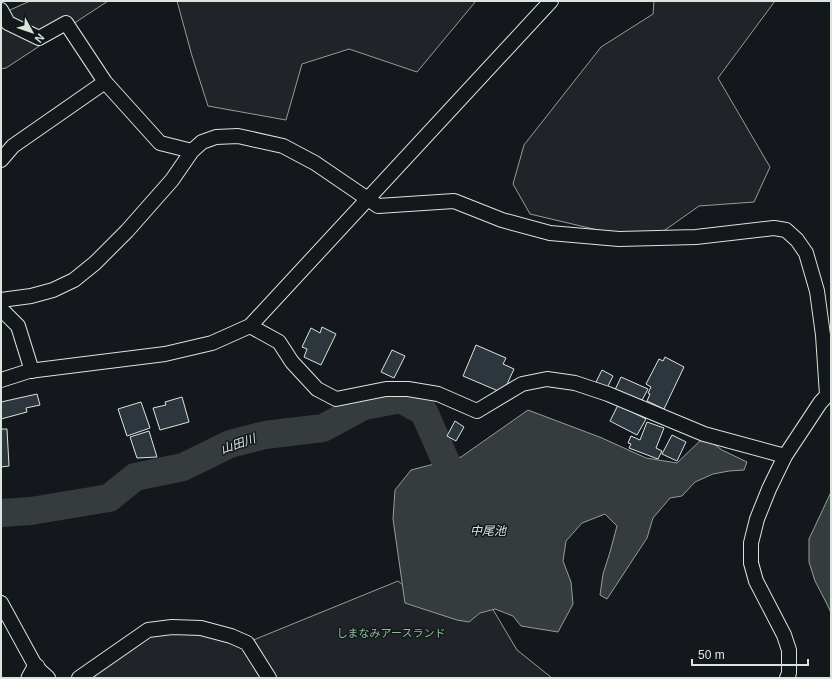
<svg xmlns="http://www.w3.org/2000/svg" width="832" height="679" viewBox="0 0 832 679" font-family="Helvetica,'Noto Sans JP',sans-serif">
<rect width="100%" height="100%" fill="#14181c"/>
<!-- green -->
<path fill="#202428" stroke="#939e99" d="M30 1H108L6 68 1 69V14Z
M177 1H476L417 72 349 49 302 64 286 120 208 106 192 56Z
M654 1H775L718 78 770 167 754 202 699 206 658 235 602 231 530 214 513 184 524 145 601 47 653 14Z
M398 581 414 594 479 586 517 650 552 678H79L148 630 201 628 246 643Z"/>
<!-- water -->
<path fill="#363b3e" stroke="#939e99" d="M528 410 602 438 646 458 677 463 704 437 722 450 747 462 744 470 729 471 713 474 695 482 682 496 670 498 653 518 647 538 607 599 600 595 603 574 610 552 617 526 605 514 582 523 566 541 563 561 571 582 573 604 558 632 521 626 513 616 495 609 480 613 469 622 457 620 405 603 393 519 395 490 411 470 461 457Z
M831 492V613L827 604 815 581 809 562V539Z"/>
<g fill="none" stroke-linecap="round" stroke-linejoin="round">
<!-- river -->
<path stroke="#363b3e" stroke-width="28" d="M1 513 31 511 109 498 135 477 183 467 230 444 265 435 323 428 364 406 401 399 424 412 446 462"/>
</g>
<!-- building -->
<path fill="#2c363c" stroke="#d8e6dc" d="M322 327 336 334 321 365 304 357 307 349 302 347 311 328 320 333Z
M476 345 506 358 503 364 514 369 503 393 463 376Z
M392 350 405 356 394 378 381 372Z
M665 357 684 367 664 409 647 401 650 394 648 393 651 387 646 384 659 359 663 361Z
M602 370 613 376 606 390 595 384Z
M621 377 648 389 640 404 614 392Z
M37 394 40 405 26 408 27 412 1 419V402Z
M182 397 189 422 160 430 153 408 166 405 165 402Z
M141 402 150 428 127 436 118 409Z
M618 405 646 419 637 435 610 421Z
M455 421 464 427 456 441 447 436Z
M647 422 664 428 656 448 662 451 658 459 629 448 631 444 628 443 631 436 640 440Z
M1 429H7L9 466 1 467Z
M149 431 157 457 137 458 130 437Z
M672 435 686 442 677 461 662 454Z"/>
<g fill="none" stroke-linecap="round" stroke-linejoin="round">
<!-- minor casing -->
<g stroke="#d8e6dc" stroke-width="16">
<path id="minor" d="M1 10 8 23 39 38 66 23 105 82
M1 160 13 146 105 82 160 143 192 151
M1 300 31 296 53 290 74 280 95 263 127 231 172 180 192 151 202 142 216 137 238 136 283 146 315 163 378 206 454 201 502 220 550 233 619 239 696 237 774 228 786 230 797 240 806 253 817 291 823 335 827 395
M1 309 18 326 32 371
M250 326 279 342 292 362 317 389 336 399 386 389H408L438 394 477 411 522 384 547 379 575 383 608 394 704 434 785 456 820 403 831 391
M1 380 29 371 165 354 212 343 250 326 551 1
M785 456 769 489 757 519 751 543V563L756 581 784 635 789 650V673L787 678
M1 603 36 667 48 678
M79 678 148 630 172 627 201 628 231 636 247 643 269 678"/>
</g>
<!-- tertiary casing -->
<g stroke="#d8e6dc" stroke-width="19">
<path id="tertiary" d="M30 678 36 667"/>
</g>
<!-- minor -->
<use href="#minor" stroke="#14181c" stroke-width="14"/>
<!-- tertiary -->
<use href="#tertiary" stroke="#14181c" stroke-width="17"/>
</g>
<g text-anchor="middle" stroke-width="3" stroke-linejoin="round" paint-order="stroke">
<!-- park labels -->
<g font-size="11" fill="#8ac095" stroke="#14181c">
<text x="391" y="637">しまなみアースランド</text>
</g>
<!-- water labels -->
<g font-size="12" font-style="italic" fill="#d8e6dc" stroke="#14181c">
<text transform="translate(238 444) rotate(-19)" y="4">山田川</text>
<text x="488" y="535">中尾池</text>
</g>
</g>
<!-- border -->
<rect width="832" height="679" fill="none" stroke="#d8e6dc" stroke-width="4"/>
<!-- north arrow -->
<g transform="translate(32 32) rotate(130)" stroke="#14181c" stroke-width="3" paint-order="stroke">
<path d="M0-3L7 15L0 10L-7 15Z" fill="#d8e6dc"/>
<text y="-6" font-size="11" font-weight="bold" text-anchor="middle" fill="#d8e6dc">N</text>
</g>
<!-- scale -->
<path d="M692 659v6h116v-6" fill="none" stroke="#d8e6dc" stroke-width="2"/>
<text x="698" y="659" font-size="12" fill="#d8e6dc" stroke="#14181c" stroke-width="3" paint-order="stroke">50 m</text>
</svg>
